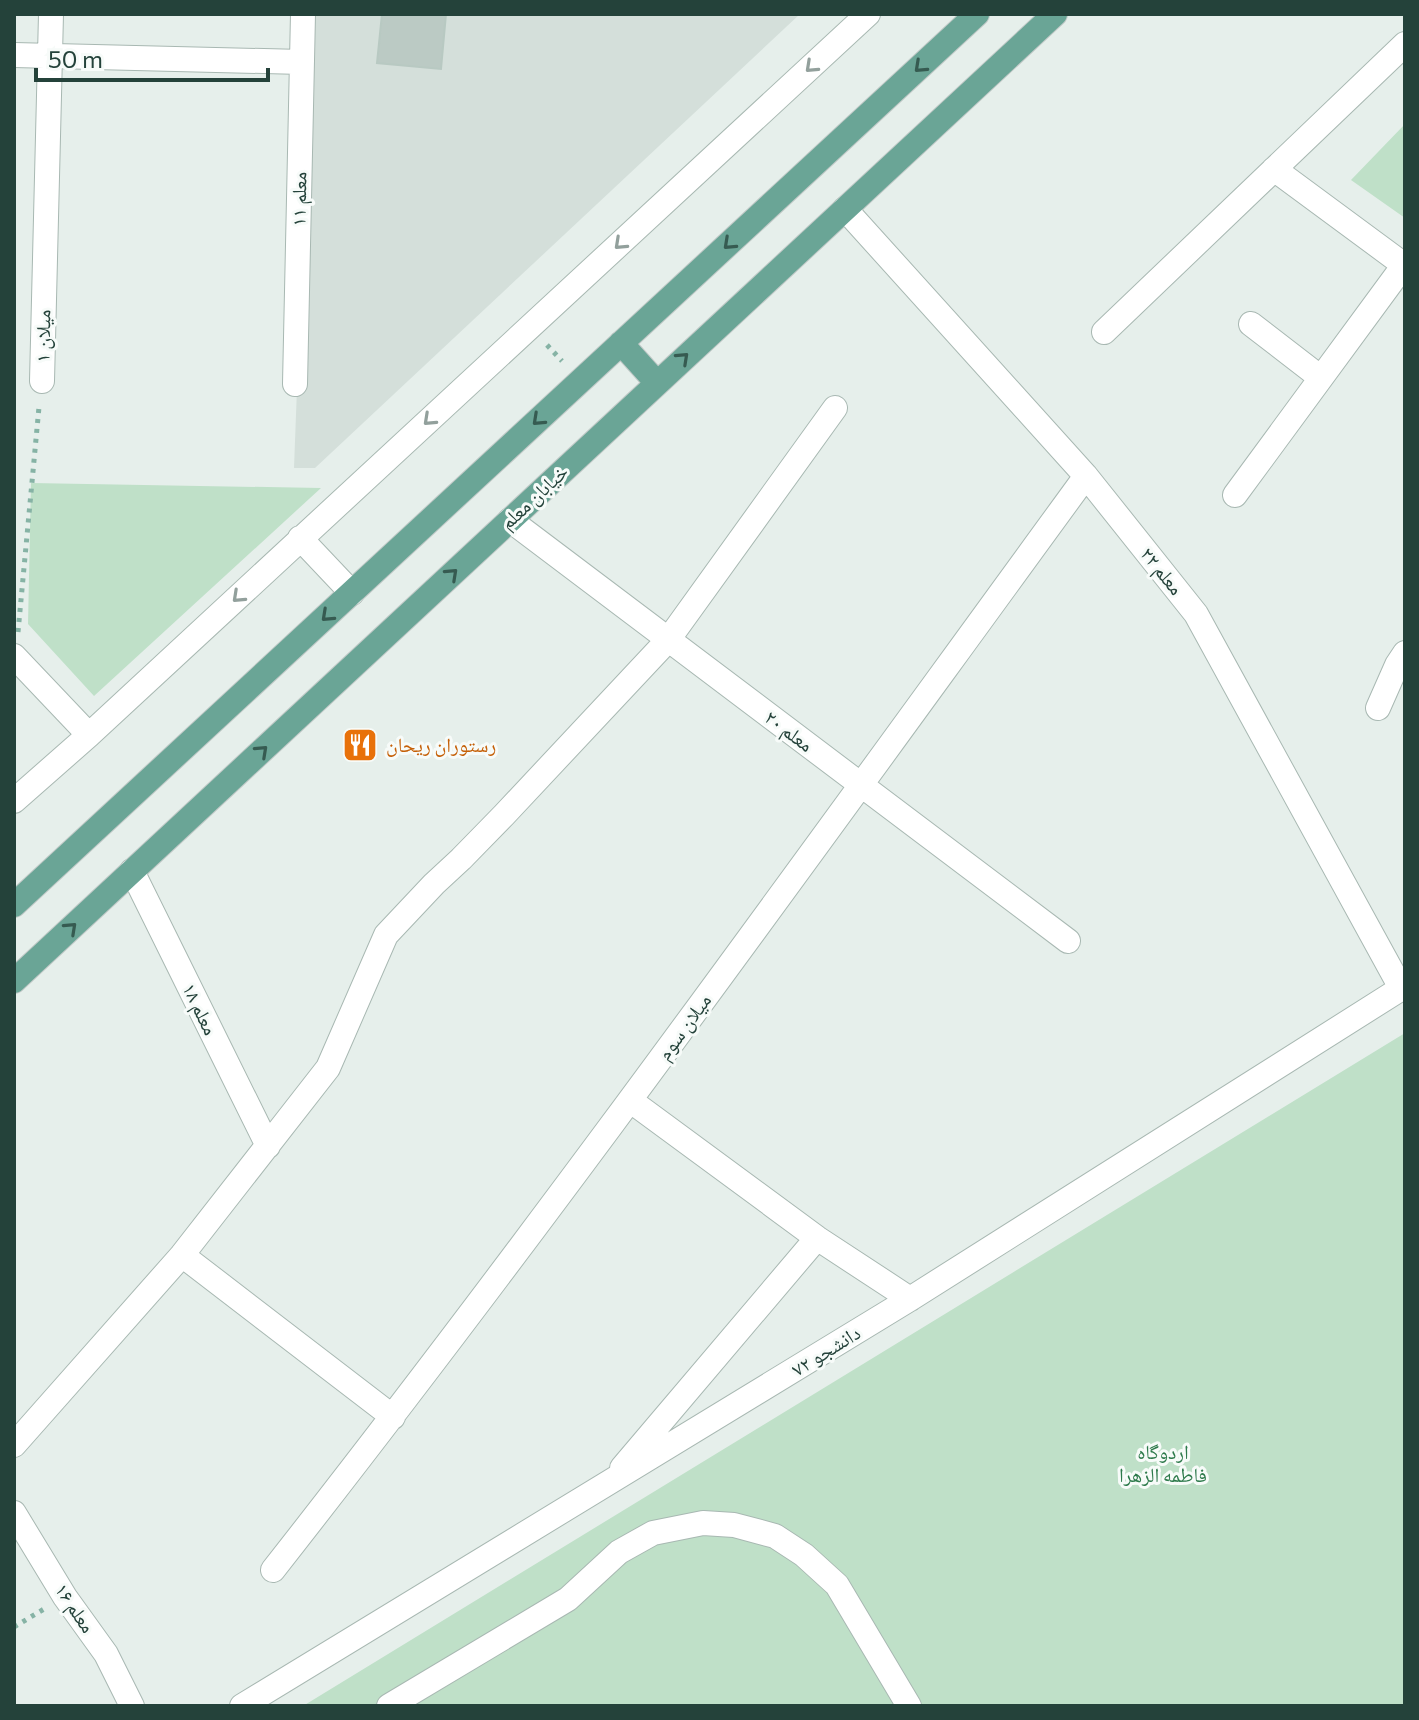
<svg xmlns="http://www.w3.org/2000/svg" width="1419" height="1720" viewBox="0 0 1419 1720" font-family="Commissioner,'Noto Naskh Arabic',sans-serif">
<rect width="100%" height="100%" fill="#e6efeb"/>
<!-- built -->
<path fill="#d4dfda" d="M311 14H800L315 468H294Z"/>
<!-- green -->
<path fill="#bfe0c8" d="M1405 124V218L1351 180Z
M31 483 321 488 94 696 28 624Z
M1405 1033V1706H303Z"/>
<!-- building -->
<path fill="#bbcac4" stroke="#b8c9c2" stroke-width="2" d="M382 14H446L441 69 377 63Z"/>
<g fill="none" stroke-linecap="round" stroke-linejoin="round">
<!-- minor casing -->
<g stroke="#a8b8b2" stroke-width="26">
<path id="minor" d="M14 55 302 62
M845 209 1086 476 1196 614 1401 988
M1251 324 1321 378
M1104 332 1405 44
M42 381 51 14
M295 384 303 14
M1235 495 1404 265 1274 169
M510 520 1068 941
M300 538 352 593
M14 656 89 735
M1378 708 1397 665 1405 653
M14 801 89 735 868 14
M132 871 268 1146
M631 1101 817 1238 910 1299
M182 1255 393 1417
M14 1445 182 1255 328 1068 386 935 434 884 461 859 504 815 668 640 835 408
M622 1468 817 1238
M14 1513 65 1597 106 1654 132 1706
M273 1570C554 1212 818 843 1086 476
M242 1706 910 1299 1405 986
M389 1706 568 1599 619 1552 653 1533 703 1523 734 1525 775 1536 804 1555 837 1585 909 1706"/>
</g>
<!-- major casing -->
<g stroke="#c2cac8" stroke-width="26">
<path id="major" d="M621 343 657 383
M14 905 977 14
M14 981 1055 14"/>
</g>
<!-- path -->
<path stroke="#86b3a5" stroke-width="5" stroke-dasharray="4 6" stroke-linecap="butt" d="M547 345 562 361
M18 632 39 407
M14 1627 44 1609"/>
<!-- minor -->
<use href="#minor" stroke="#fff" stroke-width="24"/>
<!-- major -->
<use href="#major" stroke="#6aa596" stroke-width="24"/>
</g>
<!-- one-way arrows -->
<defs><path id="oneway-chevron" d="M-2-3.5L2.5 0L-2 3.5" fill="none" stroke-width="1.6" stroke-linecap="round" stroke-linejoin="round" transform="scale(2)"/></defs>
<g stroke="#92a09c">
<use href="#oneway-chevron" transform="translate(811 67) rotate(137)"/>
<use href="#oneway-chevron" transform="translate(620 244) rotate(137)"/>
<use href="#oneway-chevron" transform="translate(429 420) rotate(137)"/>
<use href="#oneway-chevron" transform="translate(238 597) rotate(137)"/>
</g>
<g stroke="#365b51">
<use href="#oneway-chevron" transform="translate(920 67) rotate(137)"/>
<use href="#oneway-chevron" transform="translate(729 244) rotate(137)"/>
<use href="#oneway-chevron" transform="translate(683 358) rotate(-43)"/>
<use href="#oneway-chevron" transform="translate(538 420) rotate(137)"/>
<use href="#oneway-chevron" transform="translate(452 574) rotate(-43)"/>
<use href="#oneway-chevron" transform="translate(327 616) rotate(137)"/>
<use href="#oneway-chevron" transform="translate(262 751) rotate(-43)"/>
<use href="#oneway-chevron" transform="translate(71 928) rotate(-43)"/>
</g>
<!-- icons -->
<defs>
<g id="restaurant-square" transform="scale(1.8)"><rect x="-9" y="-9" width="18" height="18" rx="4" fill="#e8710a" stroke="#f7fbf9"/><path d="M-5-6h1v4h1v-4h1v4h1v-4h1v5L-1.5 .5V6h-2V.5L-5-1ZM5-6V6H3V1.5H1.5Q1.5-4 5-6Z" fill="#fff"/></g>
</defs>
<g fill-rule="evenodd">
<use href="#restaurant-square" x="360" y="745"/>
</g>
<g text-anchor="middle" stroke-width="6" stroke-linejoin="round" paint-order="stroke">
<!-- street labels -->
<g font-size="20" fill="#24423a" stroke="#f7fbf9">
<text transform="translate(299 199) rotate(-89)" y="7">معلم ۱۱</text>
<text transform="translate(43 336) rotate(-89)" y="7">میلان ۱</text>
<text transform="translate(534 497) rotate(-43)" y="7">خیابان معلم</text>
<text transform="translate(1162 571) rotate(51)" y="7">معلم ۲۲</text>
<text transform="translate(789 731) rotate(37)" y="7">معلم ۲۰</text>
<text transform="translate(200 1009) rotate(64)" y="7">معلم ۱۸</text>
<text transform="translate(684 1027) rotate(-54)" y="7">میلان سوم</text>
<text transform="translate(826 1351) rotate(-32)" y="7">دانشجو ۷۲</text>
<text transform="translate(75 1608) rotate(56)" y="7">معلم ۱۶</text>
</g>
<!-- food labels -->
<g font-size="20" fill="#c56008" stroke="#f7fbf9" text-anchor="start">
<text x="386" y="752">رستوران ریحان</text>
</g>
<!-- park labels -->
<g font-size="20" fill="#2d7a4b" stroke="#f7fbf9">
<text x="1163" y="1459">اردوگاه<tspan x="1163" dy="23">فاطمه الزهرا</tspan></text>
</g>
</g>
<!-- border -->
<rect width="1419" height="1720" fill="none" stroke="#24423a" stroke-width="32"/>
<!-- scale -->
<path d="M36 68v12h232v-12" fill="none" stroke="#24423a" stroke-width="4"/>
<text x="48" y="68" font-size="24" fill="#24423a" stroke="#f7fbf9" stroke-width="6" paint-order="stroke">50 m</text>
</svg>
